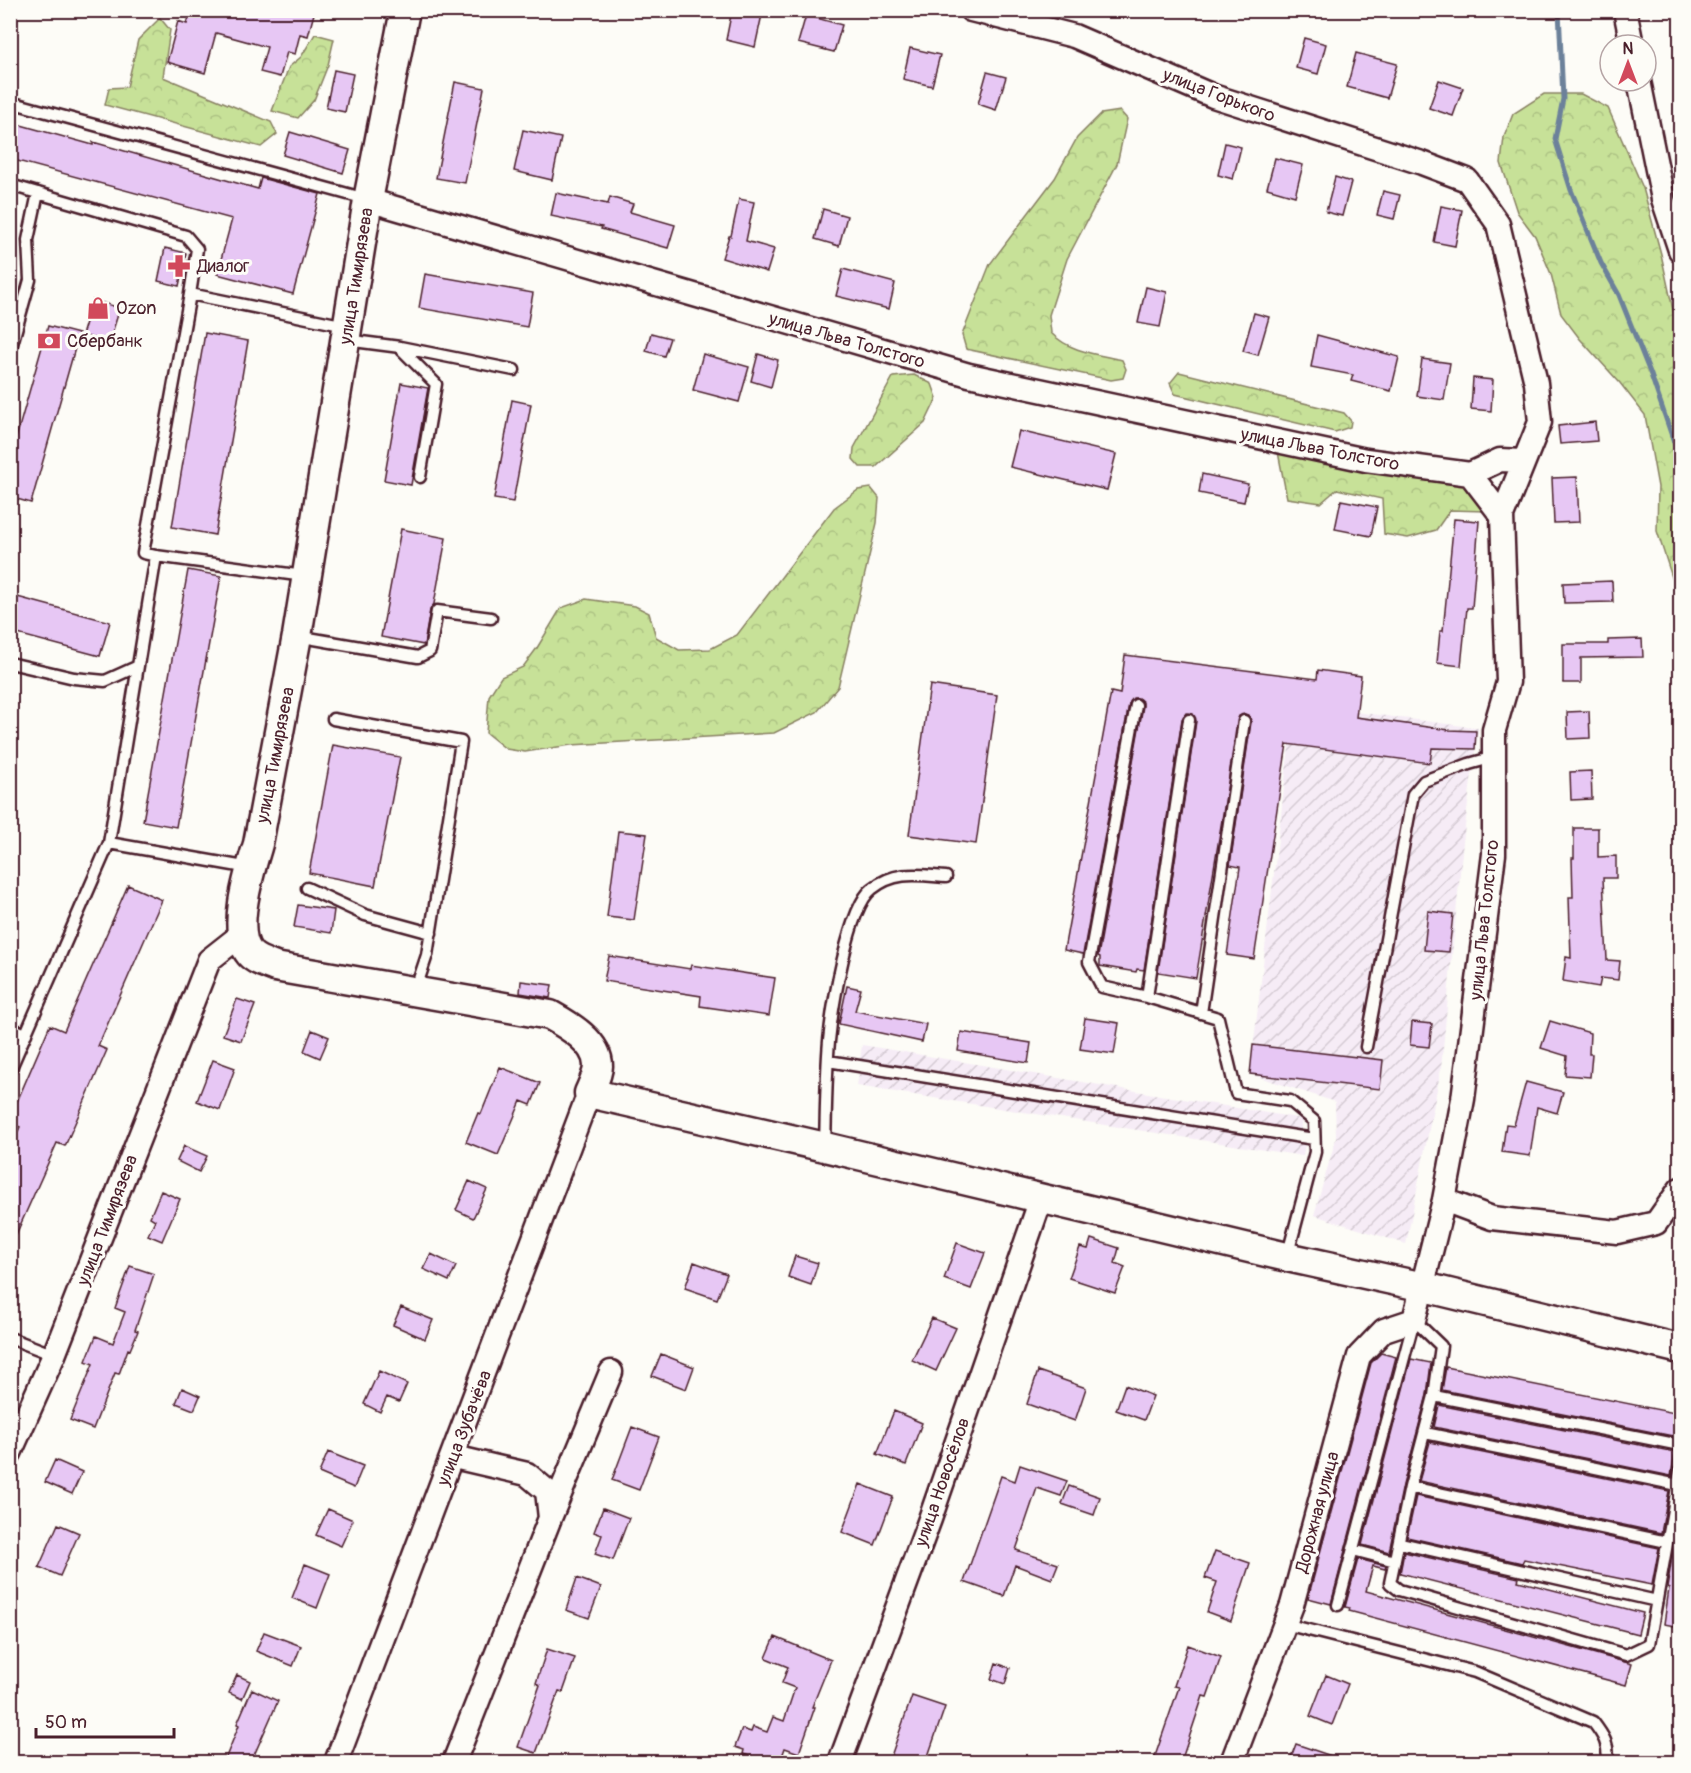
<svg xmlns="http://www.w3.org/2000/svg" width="1691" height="1773" viewBox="0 0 1691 1773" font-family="Pangolin,sans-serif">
<defs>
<pattern id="industrial-furrows" width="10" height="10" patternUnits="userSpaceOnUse" patternTransform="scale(1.5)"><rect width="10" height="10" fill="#f6ecf6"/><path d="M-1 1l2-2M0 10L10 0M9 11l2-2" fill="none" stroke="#d4cad3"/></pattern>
<pattern id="forest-crowns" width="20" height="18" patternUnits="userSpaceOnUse" patternTransform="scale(1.5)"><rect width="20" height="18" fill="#c7e198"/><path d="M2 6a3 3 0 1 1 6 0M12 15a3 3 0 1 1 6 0" fill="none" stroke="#acc183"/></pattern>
</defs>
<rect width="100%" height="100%" fill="#fdfcf7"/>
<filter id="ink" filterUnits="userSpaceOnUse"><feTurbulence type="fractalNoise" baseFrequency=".0167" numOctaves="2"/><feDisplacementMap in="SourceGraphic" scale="12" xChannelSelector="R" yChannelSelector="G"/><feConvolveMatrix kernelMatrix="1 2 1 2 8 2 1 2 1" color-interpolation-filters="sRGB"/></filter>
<g filter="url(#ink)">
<!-- industrial -->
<path fill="url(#industrial-furrows)" d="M1302 705 1478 728 1463 842 1441 1069 1406 1244 1314 1215 1336 1138 1335 1102 1250 1074 1289 747Z
M862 1045 1303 1119 1300 1133 860 1059Z
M859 1073 1305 1143 1303 1156 857 1086Z"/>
<!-- forest -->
<path fill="url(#forest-crowns)" stroke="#888062" stroke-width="1.5" d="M160 18 170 30 163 77 271 122 277 134 261 147 105 105 109 88 127 87 138 40Z
M315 34 334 39 328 65 314 100 298 118 272 111 289 67 301 57Z
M1544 94H1581L1608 108 1643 188 1661 254 1677 328 1680 362V602L1657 531 1658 487 1645 415 1620 383 1580 339 1561 314 1551 274 1535 236 1517 212 1501 163 1504 137 1513 114Z
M1120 111 1127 119 1117 164 1067 259 1049 315 1051 333C1070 352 1096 354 1122 360L1126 369 1123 378 1111 380 966 349 962 335 990 264 1055 178 1077 138 1101 114Z
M1179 372 1344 413 1351 421 1350 427 1335 432 1175 394 1170 383Z
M914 375 932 384 937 398 925 423 876 467H860L853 459 854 448 893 377Z
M1278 452 1364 471 1466 484 1485 511 1450 510 1436 530 1408 538 1384 534 1382 499 1337 489 1321 503 1287 498Z
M871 488 879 498 877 523 838 687 817 712 774 733 571 745 525 752 506 749 486 733 489 696 501 677 523 667 537 648 561 608 586 599 635 606 649 613 656 637 679 650 710 649 737 635 834 508 858 490Z"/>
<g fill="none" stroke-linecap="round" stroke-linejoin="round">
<!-- stream -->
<path stroke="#6c819a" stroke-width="5" d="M1559 10 1563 99 1555 139 1571 190 1601 263 1619 295 1651 375 1675 445 1680 472"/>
</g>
<!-- building -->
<path fill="#e7c7f4" stroke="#4a1f2b" stroke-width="1.5" d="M191 10H315L308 36 300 34 295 54 287 52 280 77 260 72 267 47 216 33 205 73 167 62 178 21 187 24Z
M732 10H763L755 47 726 40Z
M806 15 842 25 834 52 798 43Z
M1304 38 1326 44 1318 74 1296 68Z
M910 48 940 55 932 86 903 79Z
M1356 53 1397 64 1387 98 1347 87Z
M334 70 353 74 345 112 326 108Z
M987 72 1006 77 996 110 978 104Z
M1439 80 1463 88 1453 116 1429 108Z
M455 82 484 88 465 183 436 178Z
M10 122 93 145V142L258 189 261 178 320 194 293 294 217 274 232 219 10 159Z
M523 130 561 138 552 180 514 171Z
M290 132 350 150 343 173 283 155Z
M1225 143 1241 147 1233 179 1218 175Z
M1275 158 1303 165 1295 196 1267 188Z
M1335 177 1351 182 1342 216 1326 212Z
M1383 191 1400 195 1394 219 1377 215Z
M556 193 608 204 610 197 633 204 630 212 675 225 668 248 601 229 602 227 551 216Z
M739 199 754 202 746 241 774 249 767 272 722 258 729 236H731Z
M1441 206 1462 210 1455 246 1434 242Z
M823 209 847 216 839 246 815 239Z
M165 248 186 253 179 286 158 281Z
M843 269 895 283 889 309 836 296Z
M425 274 533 293 527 327 419 308Z
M1146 287 1167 292 1160 327 1138 323Z
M93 300 120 308 109 343 82 335Z
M1254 313 1269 317 1258 355 1243 351Z
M48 326 79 334 31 503 10 497V459Z
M205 333 248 341 215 535 172 527Z
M651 333 670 338 664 356 646 351Z
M1317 335 1399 357 1391 391 1351 381 1353 375 1311 367Z
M703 354 749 367 739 402 693 390Z
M758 354 778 360 771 387 751 381Z
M1422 359 1450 363 1444 400 1417 396Z
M1473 378 1493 380 1491 411 1471 409Z
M401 383 428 388 411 485 384 480Z
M512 400 531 404 513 502 494 499Z
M1595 422 1597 441 1560 444 1558 426Z
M1019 431 1116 454 1107 490 1010 467Z
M1202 474 1248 484 1244 502 1199 493Z
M1577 477 1579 522 1554 523 1552 478Z
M1341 500 1377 507 1371 536 1335 529Z
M1454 519 1479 521 1472 608H1467L1461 666 1437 663 1440 631H1443Z
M401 529 446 538 434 604 430 610 424 645 381 637Z
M188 570 221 576 176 827 143 821Z
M1612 581 1613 602 1564 603 1563 583Z
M10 595 110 622 100 656 10 632Z
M1642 639 1643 657 1581 658V683H1563V644H1608V640Z
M1125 655 1317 679 1318 670 1361 676 1356 717 1449 730 1476 731 1475 749 1432 748 1430 763 1287 744 1254 959 1227 955 1240 867 1230 865 1251 722 1248 715 1245 714 1239 716 1196 978 1158 972 1196 721 1193 714 1186 713 1182 719 1144 970 1137 969 1136 972 1100 966V957L1098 956 1143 706V702L1138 698H1133L1129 704 1083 954 1064 950 1111 692 1120 694Z
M930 685 997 695 976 844 909 835Z
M1589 711 1590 738 1568 739 1567 712Z
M333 745 400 757 375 886 309 873Z
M1591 771 1592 799 1571 800 1570 772Z
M1574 828H1598V857L1616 856V878H1603L1607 960 1620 961 1618 980 1601 978 1599 987 1563 981 1566 957 1571 958 1569 897H1573L1572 858H1574Z
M618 831 647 834 634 920 607 917Z
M128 885 162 900 98 1046 107 1050 65 1146 57 1143 10 1248V1149L20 1127 10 1123V1118L50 1025 64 1031Z
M298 905 334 910 331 933 294 927Z
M1428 911 1453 914 1449 952 1424 950Z
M609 956 690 969 691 965 775 978 769 1016 700 1006 701 996 604 981Z
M521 981 552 985 550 998 520 993Z
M847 986 861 989 855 1011 926 1024 922 1042 839 1024Z
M237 999 255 1005 241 1041 223 1035Z
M1085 1018 1119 1023 1114 1054 1080 1049Z
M1550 1021 1590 1033 1589 1054H1592L1590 1077 1565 1075 1567 1056 1541 1048Z
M1412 1022 1432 1024 1429 1047 1410 1045Z
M312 1030 329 1037 320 1058 304 1051Z
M961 1032 1031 1043 1028 1063 958 1051Z
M1253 1045 1383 1060 1380 1089 1250 1074Z
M213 1060 235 1068 220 1110 197 1101Z
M500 1067 540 1083 531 1105 521 1101 498 1155 466 1142 478 1113 481 1114Z
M1526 1082 1563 1092 1557 1113 1537 1107 1530 1156 1502 1152 1506 1124 1514 1125Z
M184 1146 207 1156 199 1172 177 1161Z
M469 1181 487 1189 473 1218 456 1210Z
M161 1191 180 1199 162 1241 148 1235 155 1220 150 1217Z
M1091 1239 1119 1248 1115 1263 1125 1267 1115 1293 1069 1278 1080 1247 1088 1249Z
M957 1243 985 1253 971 1289 944 1279Z
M431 1254 456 1266 449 1281 423 1269Z
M795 1256 818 1263 811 1285 788 1277Z
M694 1262 727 1274 717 1299 685 1288Z
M130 1266 154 1274 135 1330 138 1331 130 1350 128 1349 119 1374 115 1373 93 1429 70 1420 93 1364 86 1361 96 1336 113 1343 125 1312 115 1308Z
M401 1307 433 1320 425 1339 393 1325Z
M932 1318 956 1328 936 1371 912 1360Z
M1381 1353 1396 1357 1331 1604 1308 1598 1371 1363Z
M661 1354 694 1367 686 1389 652 1376Z
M1411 1359 1431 1363 1427 1395 1403 1485 1389 1552 1362 1545Z
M1446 1367 1680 1414V1434L1678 1433V1437L1442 1390Z
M379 1371 407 1384 399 1402 387 1397 380 1412 364 1404Z
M1038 1371 1086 1388 1075 1421 1027 1404Z
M1125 1385 1153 1396 1144 1420 1116 1410Z
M182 1388 200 1396 194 1410 176 1403Z
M1439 1405 1675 1452 1671 1476 1434 1427Z
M894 1411 922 1423 906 1465 877 1454Z
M632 1427 659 1437 639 1490 612 1480Z
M1430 1442 1669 1491 1661 1533 1419 1481Z
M328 1452 363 1466 354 1488 319 1473Z
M55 1460 82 1472 72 1494 45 1482Z
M1020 1465 1067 1481 1061 1496 1037 1488 1016 1550 1058 1564 1052 1579 1015 1565 1004 1596 964 1582 1001 1476 1015 1481Z
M860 1484 893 1497 875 1545 842 1532Z
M1069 1486 1100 1497 1094 1515 1062 1504Z
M1416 1496 1659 1548 1652 1585 1524 1559 1522 1563 1407 1537Z
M603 1508 629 1518 613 1560 595 1554 602 1535 594 1532Z
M328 1509 353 1520 341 1546 316 1535Z
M1680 1511V1627L1664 1624 1669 1589 1667 1588Z
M58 1524 79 1533 60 1576 39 1567Z
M1215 1551 1250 1563 1231 1621 1207 1612 1217 1582 1205 1578Z
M1404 1552 1519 1578 1518 1581 1643 1613 1638 1634 1400 1573Z
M1358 1559 1386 1566 1385 1569 1373 1566 1366 1591 1632 1664 1626 1685 1349 1611 1350 1608 1345 1607Z
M305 1564 330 1574 317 1608 292 1598Z
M577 1578 601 1587 589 1618 566 1610Z
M264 1632 301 1646 293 1666 256 1651Z
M775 1637 831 1660 812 1707H815L799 1753 785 1748 780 1762H767L743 1754 744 1750 735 1747 742 1729 751 1732 753 1727 767 1732 773 1717 784 1721 795 1688 782 1683 788 1667 766 1658Z
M1188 1645 1221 1657 1207 1697 1203 1696 1181 1762H1153L1179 1687 1174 1686Z
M547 1649 575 1658 563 1692 559 1691 536 1753 518 1747 540 1685 536 1683Z
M996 1663 1010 1668 1005 1684 991 1679Z
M237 1675 250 1681 242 1699 229 1693Z
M1326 1675 1348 1684 1332 1725 1310 1716Z
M252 1689 278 1701 251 1762H224L239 1725 237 1724Z
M912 1696 945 1707 926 1762H889Z
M1296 1744 1343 1760 1342 1762H1306L1291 1757Z"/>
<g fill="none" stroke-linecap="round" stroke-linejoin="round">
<!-- service casing -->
<g stroke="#4a1f2b" stroke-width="15">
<path id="service" d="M10 102 366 199
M10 185 186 236 197 249 190 294
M346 340 400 347 514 370
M400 348 436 384 420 477
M10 351 30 280 28 240 38 193
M156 556 304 576
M297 636 418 657 430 651 437 611 491 618
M10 663 74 678 105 681 136 667
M1136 705 1089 962 1102 987 1147 997 1218 1018 1236 1093 1290 1101 1314 1121 1315 1152 1287 1257
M333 719 461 742 427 955 415 991
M250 868 109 843 156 556 143 553 190 294 346 326
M307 888 365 915 431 933
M1147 997 1189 720
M1201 1013 1244 721
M10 1028 26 1034
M1366 1047 1413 794 1424 781 1469 764 1494 757
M828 1061 1314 1139
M10 1070 109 843
M825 1147C826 1112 826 1076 829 1041 832 1010 848 907 872 889 895 870 919 875 946 877
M10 1338 54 1355
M1434 1396 1680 1445
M1425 1433 1678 1485
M1410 1487 1667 1542
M1400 1543 1657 1601
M1353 1550 1395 1561
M1338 1605 1414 1320 1441 1346 1434 1396 1410 1487 1390 1583 1399 1590 1626 1655 1649 1644 1680 1471
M1285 1624 1475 1672 1593 1722C1603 1735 1610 1745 1607 1762"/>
</g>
<!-- minor casing -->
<g stroke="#4a1f2b" stroke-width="27">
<path id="minor" d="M971 10 1074 36 1213 96 1422 163 1467 180 1498 224 1536 383 1540 422 1502 516
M1625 10 1632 45
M1639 81 1663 199 1680 250
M368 200 969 375 1366 460 1470 474 1502 516 1508 682 1494 730V854L1463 1099 1444 1200 1414 1320 1384 1330 1359 1356 1292 1605 1232 1762
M1470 474 1500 460 1524 461
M1444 1200 1492 1218 1617 1232 1656 1223 1680 1189
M10 1453 54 1355 209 960 242 934
M454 1457 527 1474 547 1491 550 1518
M336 1762 589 1093
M454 1762 550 1518 611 1372
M840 1762 930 1519 1041 1199"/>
</g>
<!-- tertiary casing -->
<g stroke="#4a1f2b" stroke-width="33">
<path id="tertiary" d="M405 10 368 200 297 636 258 844C250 870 230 931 250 954 255 960 268 964 275 967L550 1015C568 1025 598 1042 598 1066 598 1074 592 1086 589 1093L825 1147 1287 1257 1424 1287 1680 1349"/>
</g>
<!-- service -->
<use href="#service" stroke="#fdfcf7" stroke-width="10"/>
<!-- minor -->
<use href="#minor" stroke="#fdfcf7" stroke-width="22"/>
<!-- tertiary -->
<use href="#tertiary" stroke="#fdfcf7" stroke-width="28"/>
</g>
</g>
<!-- icons -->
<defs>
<g id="pharmacy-bare" transform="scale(1.8)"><path d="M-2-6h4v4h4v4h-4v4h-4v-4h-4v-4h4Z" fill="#d1495b" stroke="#fdfcf7" stroke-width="2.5" paint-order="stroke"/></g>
<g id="shop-bare" transform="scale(1.8)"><path d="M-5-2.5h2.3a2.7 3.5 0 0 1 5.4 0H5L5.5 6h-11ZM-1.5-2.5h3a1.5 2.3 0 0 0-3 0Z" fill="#d1495b" stroke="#fdfcf7" stroke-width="2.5" paint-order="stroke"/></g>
<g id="bank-bare" transform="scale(1.8)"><path d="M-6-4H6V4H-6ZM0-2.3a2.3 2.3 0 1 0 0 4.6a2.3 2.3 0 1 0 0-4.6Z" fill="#d1495b" stroke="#fdfcf7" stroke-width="2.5" paint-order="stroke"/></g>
</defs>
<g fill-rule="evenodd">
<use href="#pharmacy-bare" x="179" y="266"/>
<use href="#shop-bare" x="98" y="308"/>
<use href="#bank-bare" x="49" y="341"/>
</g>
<g text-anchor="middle" stroke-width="6" stroke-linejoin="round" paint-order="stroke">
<!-- street labels -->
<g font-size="18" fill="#4a1f2b" stroke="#fdfcf7">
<text transform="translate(1219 95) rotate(21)" y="6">улица Горького</text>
<text transform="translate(356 276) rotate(-81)" y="6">улица Тимирязева</text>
<text transform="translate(847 340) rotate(16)" y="6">улица Льва Толстого</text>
<text transform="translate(1320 449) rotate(11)" y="6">улица Льва Толстого</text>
<text transform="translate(275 755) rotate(-79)" y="6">улица Тимирязева</text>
<text transform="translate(1484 920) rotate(-84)" y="6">улица Льва Толстого</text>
<text transform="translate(107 1220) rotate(-69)" y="6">улица Тимирязева</text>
<text transform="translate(464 1428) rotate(-69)" y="6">улица Зубачёва</text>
<text transform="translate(942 1482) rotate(-71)" y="6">улица Новосёлов</text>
<text transform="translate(1317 1512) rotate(-75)" y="6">Дорожная улица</text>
</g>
<!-- poi labels -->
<g font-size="18" fill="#4a1f2b" stroke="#fdfcf7" text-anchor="start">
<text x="197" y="272">Диалог</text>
<text x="116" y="314">Ozon</text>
<text x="67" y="347">Сбербанк</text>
</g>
</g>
<!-- margin -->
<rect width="1691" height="1773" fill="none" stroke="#fdfcf7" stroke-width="36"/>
<rect x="18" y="18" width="1655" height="1737" fill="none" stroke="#4a1f2b" stroke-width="2" filter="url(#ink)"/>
<!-- north arrow -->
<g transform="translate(1628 63)"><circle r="28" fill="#fdfcf7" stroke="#b5a4a5" stroke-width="1.5"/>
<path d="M0-4.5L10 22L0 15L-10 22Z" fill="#d1495b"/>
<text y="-9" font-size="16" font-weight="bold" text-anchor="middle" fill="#4a1f2b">N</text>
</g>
<!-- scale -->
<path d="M36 1728v9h138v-9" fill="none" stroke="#4a1f2b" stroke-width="3"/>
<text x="45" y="1728" font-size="18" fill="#4a1f2b" stroke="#fdfcf7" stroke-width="4.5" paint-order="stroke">50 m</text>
</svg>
